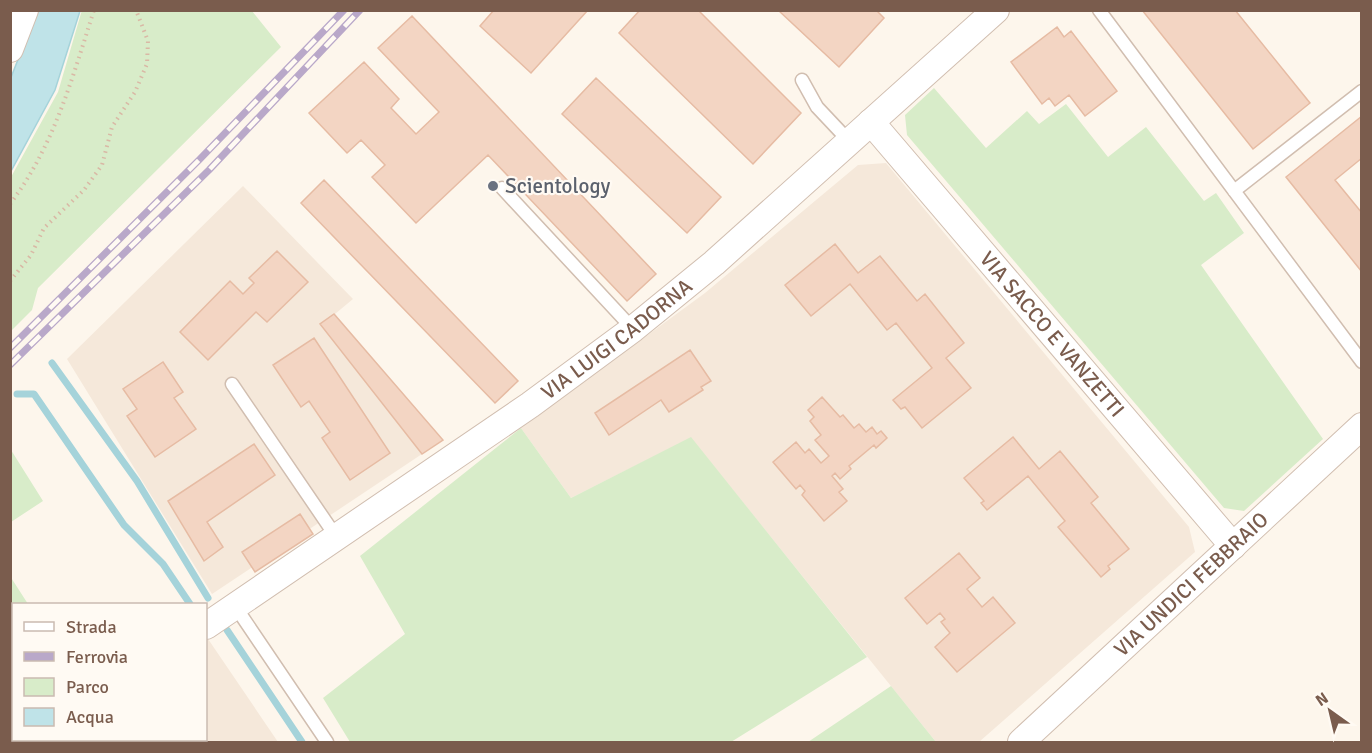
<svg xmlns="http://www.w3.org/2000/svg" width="1372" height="753" viewBox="0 0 1372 753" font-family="Signika,sans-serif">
<rect width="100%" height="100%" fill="#fdf6ec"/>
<!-- residential -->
<path fill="#f5e8da" d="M886 163 1189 527 1195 552 979 742H936L691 438 571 498 521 428 705 293 858 165Z
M243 186 353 299 335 314 443 440 212 594 67 359Z
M206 636 278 742H24L29 740H206Z"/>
<!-- green -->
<path fill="#d8ecc9" d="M82 10 252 11 281 47 38 288 32 310 11 331V177L58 92Z
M934 88 986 148 1027 111 1039 124 1066 104 1108 157 1146 127 1204 201 1216 193 1244 233 1201 265 1323 439 1244 511 1224 508 907 135 905 115Z
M521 428 571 498 691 437 867 657 731 742H350L323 698 405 634 360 556Z
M11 450 43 501 11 522H10Z
M10 576 28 604H14V707L11 708Z
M891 686 936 742H808Z"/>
<!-- water -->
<path fill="#bfe3e8" stroke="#a5d3da" stroke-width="1.5" d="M37 11H80L55 90 11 171 10 80Z"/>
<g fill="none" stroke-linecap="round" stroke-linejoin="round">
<!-- stream -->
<path stroke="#a5d3da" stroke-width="7" d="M52 363 137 481 208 598
M17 394H34L124 525 163 564 190 604
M227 630 302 742"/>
</g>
<!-- building -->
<path fill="#f3d5c3" stroke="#e6bba3" stroke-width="1.5" d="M494 10H588L531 73 480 26Z
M640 10H698L801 113 753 164 619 33Z
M778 10H876L884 18 839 67Z
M1142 10H1235L1310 103 1253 149Z
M412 16 656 274 627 301 488 155 416 223 372 177 385 165 361 140 347 153 309 113 364 62 399 99 391 108 416 134 439 112 378 48Z
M1057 27 1064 37 1071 31 1117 91 1085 116 1069 95 1055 106 1049 98 1042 104 1011 62Z
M596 78 721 197 687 233 562 114Z
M1362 116V158L1335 180 1362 213V272L1286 177Z
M324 180 518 381 495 403 301 203Z
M835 244 858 273 880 256 917 301 925 294 964 343 946 358 971 388 922 428 905 407 901 409 893 400 932 368 896 323 887 330 850 284 811 316 785 285Z
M277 251 308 282 267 322 256 312 208 360 180 332 230 281 243 294 254 283 249 278Z
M334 314 443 440 422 454 320 324Z
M314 338 390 453 350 480 322 438 330 432 309 401 301 407 273 365Z
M690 350 711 381 701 387 703 390 669 412 661 400 609 435 595 413Z
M163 362 183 392 174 398 196 429 155 457 127 416 137 409 123 389Z
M822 397 840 417 843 415 854 428 859 424 866 432 872 427 877 434 881 431 887 438 876 448 874 445 849 466 851 469 840 479 835 473 832 476 843 489 839 492 847 501 824 521 802 495 805 491 800 485 796 489 773 462 796 442 805 453 809 449 821 463 829 456 815 440 821 435 810 421 814 417 808 410Z
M1013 437 1039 469 1060 451 1098 497 1091 503 1129 549 1108 566 1110 569 1101 577 1058 527 1065 521 1028 476 987 510 981 503 984 501 964 478Z
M254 444 275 475 207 522 223 547 204 561 168 501Z
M300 514 313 534 255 572 242 552Z
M959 553 980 578 967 589 982 607 993 597 1015 623 957 672 935 647 950 633 941 622 945 619 940 613 927 624 905 598Z
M156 740H203L205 742H158Z"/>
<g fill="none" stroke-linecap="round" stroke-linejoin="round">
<!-- lane casing -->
<g stroke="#d1beb0" stroke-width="15">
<path id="lane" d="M1099 10 1362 362
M802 80 817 107 849 141
M502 188 633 329
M1234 191 1362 91
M232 384 337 538
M235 606 327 742"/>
</g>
<!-- street casing -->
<g stroke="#d1beb0" stroke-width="28">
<g id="street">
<path d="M10 49 25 10"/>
<path id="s1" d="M871 122 1233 546"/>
<path id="s2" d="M206 626 530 405 633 329 714 263 996 10"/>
<path d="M24 742 29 740"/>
<path id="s3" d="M1021 742 1362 426"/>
</g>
</g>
<!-- path -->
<path stroke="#d9b8a5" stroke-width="4" stroke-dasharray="1.5 4.5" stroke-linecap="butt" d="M10 204C54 146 72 79 94 10
M10 281 31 255 44 228 84 190 102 165 112 127 135 92 147 64 148 41 136 10"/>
<!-- lane -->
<use href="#lane" stroke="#fff" stroke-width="12"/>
<!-- street -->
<use href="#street" stroke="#fff" stroke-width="26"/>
<!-- rail casing -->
<g stroke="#b9a8c9" stroke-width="7">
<path id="rail" d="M10 348 199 160 344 10
M10 365 209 170 360 10"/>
</g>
<!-- rail -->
<use href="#rail" stroke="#fffaf3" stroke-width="4.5" stroke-dasharray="14" stroke-linecap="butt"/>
</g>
<!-- markers -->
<circle fill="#6b7280" stroke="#fffaf3" stroke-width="2" cx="493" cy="186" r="6"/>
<g text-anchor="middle" stroke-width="4.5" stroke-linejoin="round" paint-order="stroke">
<!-- worship labels -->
<g font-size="21" fill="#5b616d" stroke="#fffaf3" text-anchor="start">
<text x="505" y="193">Scientology</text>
</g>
<!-- street labels -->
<g font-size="21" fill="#7a5c4d" stroke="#fffaf3">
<text dy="7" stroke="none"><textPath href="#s1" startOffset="279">VIA SACCO E VANZETTI</textPath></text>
<text dy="7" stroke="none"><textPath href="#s2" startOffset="501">VIA LUIGI CADORNA</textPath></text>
<text dy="7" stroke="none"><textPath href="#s3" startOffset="232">VIA UNDICI FEBBRAIO</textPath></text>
</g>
</g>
<!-- border -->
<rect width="1372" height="753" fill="none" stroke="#7a5c4d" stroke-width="24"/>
<!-- legend -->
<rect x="12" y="603" width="195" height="138" fill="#fffaf3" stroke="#cabbb1" stroke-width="1.5"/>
<rect x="24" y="622" width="30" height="9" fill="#ffffff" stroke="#cabbb1" stroke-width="1.5"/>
<text x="66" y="633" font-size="18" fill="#7a5c4d">Strada</text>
<rect x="24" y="652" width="30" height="9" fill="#b9a8c9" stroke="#cabbb1" stroke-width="1.5"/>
<text x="66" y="663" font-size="18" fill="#7a5c4d">Ferrovia</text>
<rect x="24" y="678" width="30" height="18" fill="#d8ecc9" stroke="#cabbb1" stroke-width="1.5"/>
<text x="66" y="693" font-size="18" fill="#7a5c4d">Parco</text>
<rect x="24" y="708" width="30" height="18" fill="#bfe3e8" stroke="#cabbb1" stroke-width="1.5"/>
<text x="66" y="723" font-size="18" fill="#7a5c4d">Acqua</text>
<!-- north arrow -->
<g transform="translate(1330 711) rotate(326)" stroke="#fffaf3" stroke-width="4.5" paint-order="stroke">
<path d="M0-4.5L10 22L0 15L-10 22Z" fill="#7a5c4d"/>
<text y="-9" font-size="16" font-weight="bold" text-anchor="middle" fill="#7a5c4d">N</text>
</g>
</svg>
